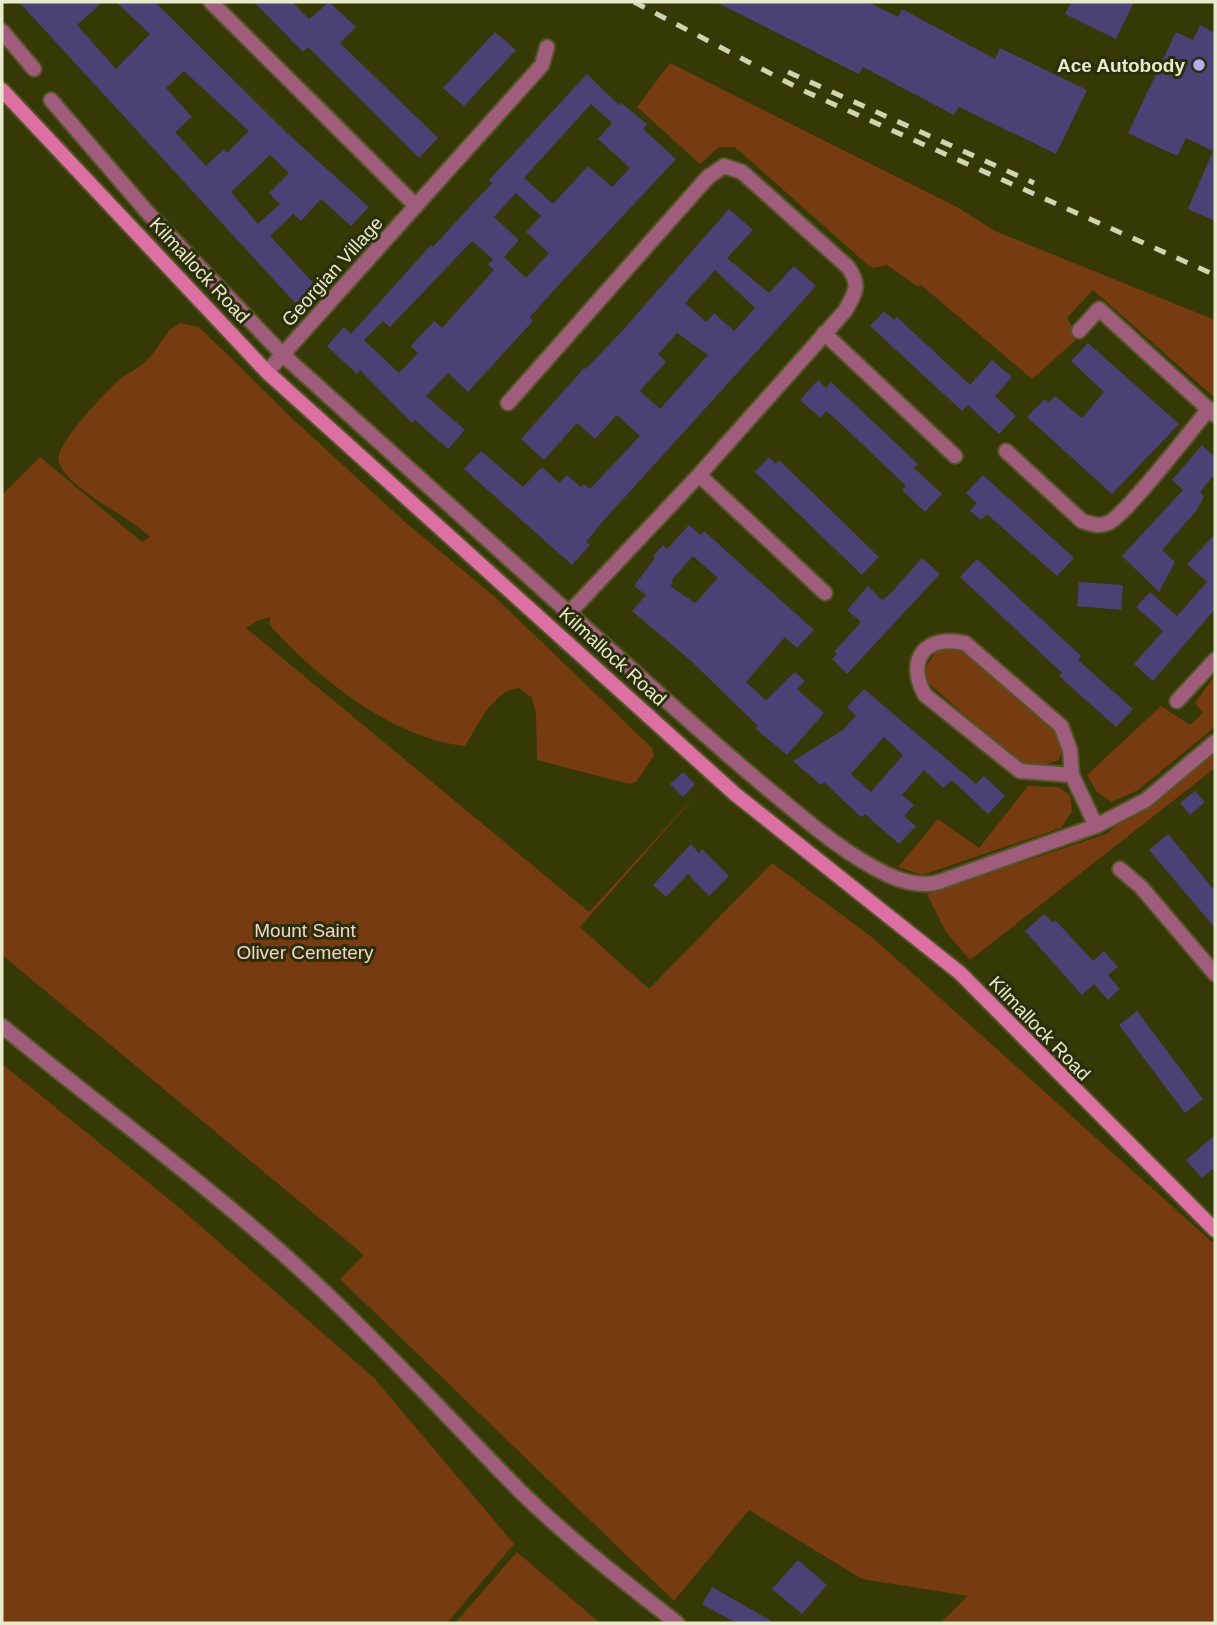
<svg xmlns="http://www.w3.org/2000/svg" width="1217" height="1625" viewBox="0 0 1217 1625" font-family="Arial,sans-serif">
<rect width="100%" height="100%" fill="#363805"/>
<!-- green -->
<path fill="#763b10" d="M670 63 957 207 995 231 1215 320V398L1093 290 1067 318 1078 338 1032 379 920 284 918 287 887 265 874 268 869 266 735 147H719L700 164 637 107Z
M180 323 199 327 297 423 404 521 495 597 652 748 654 756 636 782 629 784 537 760 536 713 532 698 519 688C492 691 478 726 465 746 393 739 315 676 269 624L271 617 259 620 246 628 589 912 706 784 580 927 649 989 772 863 873 938 1212 1242 1215 1240V1623H940L968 1596 862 1579 749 1510 674 1601 340 1279 364 1255 2 955V495L40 457 142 542 150 537C128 515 68 490 59 462 53 446 105 393 118 381 127 373 140 368 148 359 160 347 165 330 180 323Z
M958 648 1058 733 1062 750 1059 760 1038 767 1021 764 926 681V667L937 650Z
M1215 675V727L1138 790 1112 802 1097 792 1087 775 1161 706 1190 725 1203 713 1195 703Z
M1215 749V768L970 960 946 932 927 894 1106 834Z
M1028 786 1058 787 1070 795 1072 811 1061 828 922 875 898 867 938 819 979 848Z
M2 1064 181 1209 374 1378 514 1544 447 1623H2Z
M517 1552 600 1623H455Z"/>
<!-- building -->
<path fill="#4c4175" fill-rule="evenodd" d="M19 2H103L77 25 116 69 150 34 116 2H155L288 134 369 207 351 226 321 199 301 221 293 214 270 236 317 287 297 305ZM184 71 249 131 227 153 224 149 206 166 175 132 192 117 166 88ZM270 155 289 173 269 193 280 204 258 224 231 192Z
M254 2H292L309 19 329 2 356 27 340 43 438 138 419 158 308 47 303 52Z
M716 2H868L898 17 902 9 995 59 1000 48 1087 90 1056 154 959 107 954 115 863 67 859 74Z
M1071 2H1134L1116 39 1065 14Z
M1200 25 1215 33V221L1188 209 1213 151 1186 138 1177 156 1128 133 1176 32 1193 40Z
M495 32 516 50 464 106 443 88Z
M587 74 619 105 621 103 647 124 643 129 676 159 565 278 530 317 533 321 468 392 448 373 426 396 465 430 448 449 415 420 412 423 360 370 357 374 327 346 344 327 351 334 431 245 433 247 464 213 492 183 489 180ZM591 104 612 123 598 139 630 168 612 187 588 166 553 204 524 178ZM516 193 541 216 526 232 549 253 526 278 504 257 519 240 494 217ZM472 241 493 259 488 265 494 270 442 328 434 321 411 346 418 353 399 373 364 340 383 321 390 327Z
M729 209 753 230 727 258 769 293 794 266 816 286 604 520 586 542 590 545 572 565 464 469 481 451 523 487 542 467 559 483 567 475 581 487 584 484 590 489 640 436 617 415 595 439 577 423 544 460 521 439 584 368 586 369 623 330ZM715 270 755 308 734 331 714 313 706 322 685 303ZM677 333 708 355 660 409 640 391 666 362 658 354Z
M884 311 894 320 897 317 970 385 992 360 1012 377 995 396 1016 416 999 434 968 405 962 411 870 326Z
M1088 343 1179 424 1112 494 1027 417 1045 399 1048 403 1055 396 1082 418 1104 392 1071 361Z
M818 380 826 388 831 382 918 464 914 468 942 494 925 512 902 490 906 486 838 421 826 411 821 418 800 400Z
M1202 445 1215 457V474L1200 492 1204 496 1197 510 1162 550 1175 562 1159 592 1122 556 1183 490 1172 480Z
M769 457 776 464 779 460 879 557 862 575 755 472Z
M983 475 1074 558 1057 576 987 514 981 520 970 511 977 503 966 493Z
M689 525 701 535 704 531 814 630 797 648 785 637 746 682 766 700 795 672 805 681 797 689 824 713 787 755 755 728 758 726 691 661 632 611 646 595 634 586 655 558 653 556 663 545 667 549ZM693 556 718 578 695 603 670 586 673 583 671 581Z
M1215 534V609L1153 681 1134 664 1163 631 1136 607 1150 592 1177 616 1207 582 1187 564Z
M922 558 940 574 847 674 832 659 837 654 834 652 861 622 847 610 868 586 882 600 889 595Z
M977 559 1081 656 1078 660 1133 709 1116 727 1059 676 1062 673 960 577Z
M1079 582 1123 585 1121 610 1077 606Z
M864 689 976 784 984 776 1005 796 988 814 952 780 943 788 924 770 902 795 914 805 904 816 916 826 899 844 865 814 861 817 824 782 821 785 793 761 843 730 856 716 847 707ZM884 737 903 755 871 792 851 774Z
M683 772 695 784 683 797 670 784Z
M1195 791 1205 802 1190 815 1180 803Z
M1168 834 1215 891V928L1149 850Z
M691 844 699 853 702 849 729 876 709 896 688 874 666 897 653 885Z
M1044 914 1053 923 1055 920 1093 961 1104 951 1118 967 1108 975 1120 989 1108 1000 1094 984 1082 995 1025 931Z
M1137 1011 1203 1099 1185 1113 1119 1025Z
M1215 1135V1167L1202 1178 1186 1160Z
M798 1560 827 1585 802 1614 772 1589Z
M712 1587 775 1623H736L702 1604Z"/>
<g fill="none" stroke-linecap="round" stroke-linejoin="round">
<!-- street casing -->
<g stroke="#525525" stroke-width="18">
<path id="street" d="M211 2 416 206
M2 31 34 69
M51 100 148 213 283 355 569 613 699 475 845 311C856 292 861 284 847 266L742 172 724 166 708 177 508 403
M1079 331 1099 309 1215 415
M824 333 955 456
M267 372 542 65 547 47
M1006 451 1082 521C1091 524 1098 527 1108 523 1127 514 1191 430 1209 409
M699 475 825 593
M569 613C637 674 704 736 774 794 809 823 846 855 888 875 904 882 922 887 939 882L1096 826 1146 800 1215 742
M1177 701 1215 660
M1072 775 1020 771 925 695C905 659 926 634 965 643L1061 726 1070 750 1072 775 1096 826
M1120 869 1141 887 1215 974
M2 1026C106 1112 217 1191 316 1284 387 1350 452 1422 520 1491 569 1539 623 1581 677 1623"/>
</g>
<!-- secondary casing -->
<g stroke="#525525" stroke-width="18">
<path id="secondary" d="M2 90 267 372 735 794 960 973 1215 1230"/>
</g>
<!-- street -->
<use href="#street" stroke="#a05c7b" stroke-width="14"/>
<!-- secondary -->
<use href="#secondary" stroke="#dc70a3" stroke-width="14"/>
<!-- rail -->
<path stroke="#d1d4b1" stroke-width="5" stroke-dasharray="12 12" stroke-linecap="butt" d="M634 2 802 90 1215 275
M788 72 1034 183"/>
</g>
<!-- markers -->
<circle fill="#b8abf7" stroke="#2b2d0c" stroke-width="2.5" cx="1199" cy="65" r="7"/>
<g text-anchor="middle" stroke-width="6" stroke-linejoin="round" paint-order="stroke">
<!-- poi labels -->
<g font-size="19" font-weight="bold" fill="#e8ebcb" stroke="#2b2d0c" text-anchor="end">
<text x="1185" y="72">Ace Autobody</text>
</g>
<!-- street labels -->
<g font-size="19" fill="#e8ebcb" stroke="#2b2d0c">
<text transform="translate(200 270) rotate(47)" y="7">Kilmallock Road</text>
<text transform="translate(332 271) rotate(-48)" y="7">Georgian Village</text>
<text transform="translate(613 656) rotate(42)" y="7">Kilmallock Road</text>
<text transform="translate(1040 1028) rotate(46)" y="7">Kilmallock Road</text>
</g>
<!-- park labels -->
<g font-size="19" fill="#f2d7c7" stroke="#2b2d0c">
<text x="305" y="937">Mount Saint<tspan x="305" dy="22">Oliver Cemetery</tspan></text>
</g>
</g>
<!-- border -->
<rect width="1217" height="1625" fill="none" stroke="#e8ebcb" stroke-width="7"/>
</svg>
